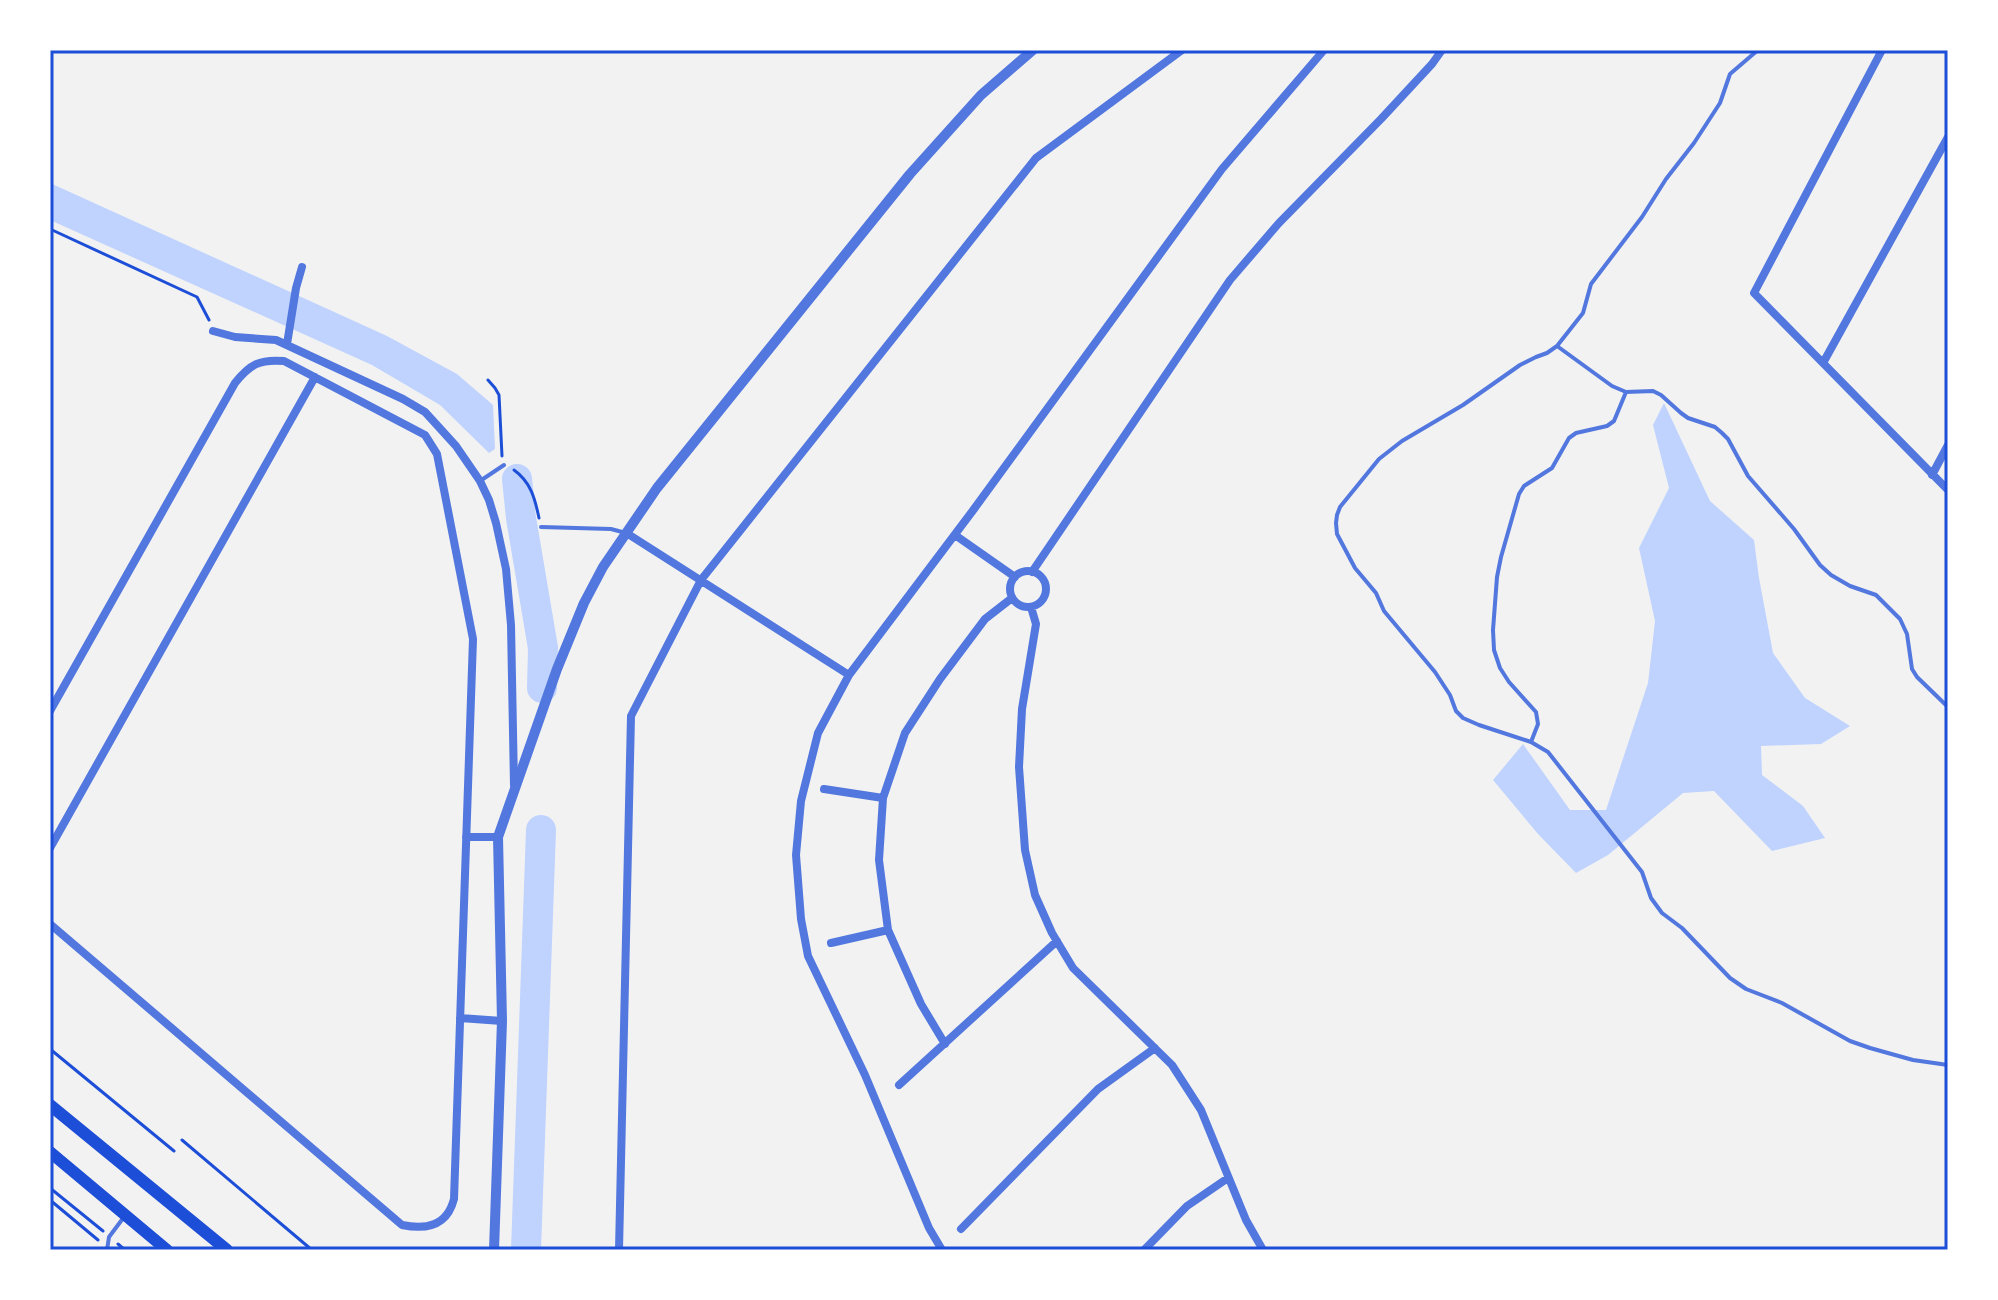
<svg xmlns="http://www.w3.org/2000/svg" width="1998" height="1300" viewBox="0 0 1998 1300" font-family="'Source Sans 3',sans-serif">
<rect width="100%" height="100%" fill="#f2f2f2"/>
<!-- water -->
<path fill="#bfd3fe" d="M50 183 387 336 457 374 493 405 495 449 489 453 440 405 372 365 50 220Z
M1664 403 1710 501 1754 540 1759 578 1773 653 1805 698 1850 726 1821 744 1761 746 1762 775 1803 806 1825 838 1772 851 1714 791 1683 793 1608 855 1576 873 1538 834 1493 780 1523 744 1570 810H1606L1648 683 1655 621 1639 548 1669 488 1653 425Z"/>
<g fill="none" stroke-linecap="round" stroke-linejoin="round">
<!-- river -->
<path stroke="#bfd3fe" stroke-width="30" d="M517 479 521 518 543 648 542 688
M526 1250 541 830"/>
<!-- path -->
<path stroke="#1d4ed8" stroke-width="3" d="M50 229 197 297 209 320
M488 380 495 388 499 395 502 456
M514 470C531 482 535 499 539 518
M50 1049 174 1151
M182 1140 312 1250
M50 1188 103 1231
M50 1200 98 1240
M118 1244 125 1250"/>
<!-- service -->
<path stroke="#5277de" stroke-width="4" d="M1758 50 1730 74 1720 103 1694 143 1666 179 1642 217 1591 284 1583 313 1557 346 1547 353 1536 357 1520 365 1463 405 1402 441 1379 459 1340 507 1337 515 1336 523 1337 534 1355 568 1376 593 1384 611 1435 672 1450 695 1456 711 1463 718 1479 725 1531 742 1548 752 1642 872 1651 898 1662 913 1682 928 1730 978 1746 989 1782 1003 1850 1041 1870 1048 1913 1060 1948 1065
M1557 346 1612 386 1626 392 1653 391 1661 395 1681 413 1688 418 1715 427 1722 433 1728 439 1748 476 1794 529 1820 565 1831 575 1850 586 1876 595 1900 619 1907 634 1912 669 1917 677 1948 707
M480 481 504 465
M541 527 611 529 626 533
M1531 742 1538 724 1536 712 1509 682 1500 668 1494 650 1493 630 1497 577 1501 557 1519 494 1524 486 1552 468 1569 438 1576 433 1607 426 1614 421 1626 392
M107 1250 109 1237 124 1217"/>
<!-- minor -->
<path stroke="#5277de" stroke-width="8" d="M1882 50 1754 293 1948 490
M213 331 235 337 276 340 403 399 425 412 436 424 456 446 480 481 489 500 496 523 506 569 511 625 514 785
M287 344 296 288 302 267
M1823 363 1948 137
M1932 475 1948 445
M628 534 849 675
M955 535 1015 577
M1010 589a18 18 0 1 1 36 0a18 18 0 1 1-36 0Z
M1032 572 1230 280 1279 223 1381 119 1432 64 1442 50
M1031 607 1036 624 1022 709 1019 767 1025 850 1035 895 1052 933 1073 968 1172 1065 1201 1110 1246 1220 1263 1250
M50 711 235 383C250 364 260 359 284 361L425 435 437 454 473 639 454 1199C447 1226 426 1230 402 1225L50 924
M824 789 883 798
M466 837H498
M50 848 315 377
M831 943 888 930
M460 1018 502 1021
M945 1044 921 1004 888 930 879 860 883 798 905 733 940 679 985 619 1012 598
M899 1085 1057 941
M961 1229 1098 1089 1155 1048
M619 1250 631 716 701 580 1036 158 1182 50
M942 1250 929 1228 865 1075 808 956 801 919 796 855 801 801 818 733 849 675 974 509 1222 169 1324 50
M1144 1250 1187 1206 1228 1178"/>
<!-- tertiary -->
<path stroke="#5277de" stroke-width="10" d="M494 1250 502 1021 498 837 557 669 584 603 603 567 657 488 910 174 981 95 1033 50"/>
<!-- primary -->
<path stroke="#1d4ed8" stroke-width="12" d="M50 1105 227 1250
M50 1152 167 1250"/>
</g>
<!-- border -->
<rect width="1998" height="1300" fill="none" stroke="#ffffff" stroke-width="104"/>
<rect x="52" y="52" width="1894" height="1196" fill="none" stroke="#1d4ed8" stroke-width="3"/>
</svg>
